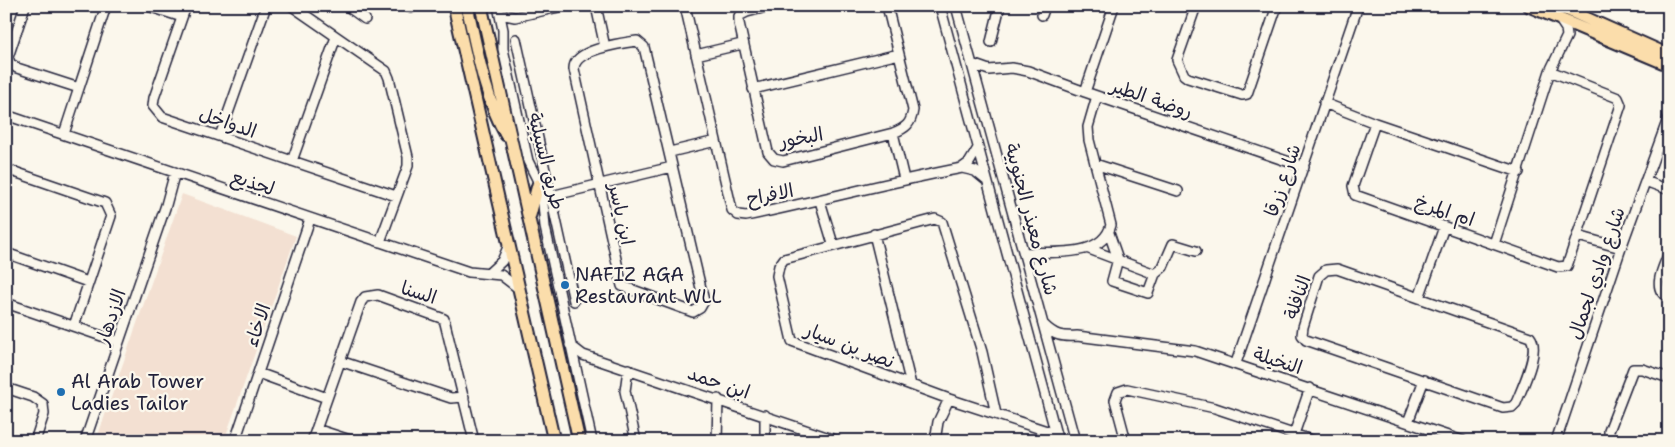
<svg xmlns="http://www.w3.org/2000/svg" width="1675" height="447" viewBox="0 0 1675 447" font-family="'Shantell Sans','Playpen Sans Arabic',sans-serif">
<rect width="100%" height="100%" fill="#fbf7ec"/>
<filter id="ink" filterUnits="userSpaceOnUse"><feTurbulence type="fractalNoise" baseFrequency=".02" numOctaves="2"/><feDisplacementMap in="SourceGraphic" scale="10" xChannelSelector="R" yChannelSelector="G"/><feConvolveMatrix kernelMatrix="1 2 1 2 8 2 1 2 1" color-interpolation-filters="sRGB"/></filter>
<g filter="url(#ink)">
<!-- built -->
<path fill="#f3e0d2" d="M182 194 296 236 224 441H96Z"/>
<g fill="none" stroke-linecap="round" stroke-linejoin="round">
<!-- minor casing -->
<g stroke="#22223b" stroke-width="12">
<path id="minor" d="M25 6 8 57 10 63 17 68 79 88 106 6
M148 6 182 17
M186 6 154 98 153 106 162 117 396 196
M292 6 386 71 389 78 408 157V166L380 242
M347 6 365 19
M408 6 411 8
M498 6 503 30V49L528 161 537 179 543 203 545 227 592 441
M596 6 605 47
M685 6 732 210 738 215 746 216C818 201 889 182 962 168L969 163 978 148
M770 6 747 12 739 16V23L768 152 774 159 783 161 893 133C906 128 911 124 913 110L887 6
M940 6 1057 438
M956 6 1075 441
M1196 6 1177 60 1184 75 1188 78 1242 95 1247 94 1277 6
M500 14 515 17 563 6
M1042 15 1045 6
M516 39 574 301
M637 41 644 47 704 301 700 308 693 312 622 286 574 69C573 50 621 43 637 41Z
M991 42 1000 6
M696 55 742 44
M972 64 989 70 1012 68 1028 71 1085 92 1304 167
M753 89 899 54
M1085 92 1114 6
M1324 103 1375 123 1519 172
M6 115 469 272 501 275 518 288
M1375 123 1353 186 1355 195 1558 267 1567 266 1621 105 1618 98 1550 71
M893 133 904 179
M64 134 79 88
M220 136 266 6
M670 152 716 141
M292 161 336 37
M1095 164 1178 191
M962 168 975 171 986 180
M6 169 105 203 111 216 74 326
M1645 181 1669 190
M551 196 672 167
M820 201 833 244
M1109 233 1118 259 1112 281 1148 293 1155 274 1163 267 1173 244 1196 251
M874 234 911 385
M1578 236 1621 248
M1494 244 1550 71 1567 36 1566 29 1560 20
M1089 249 1155 274
M6 253 88 282
M1024 253C1052 251 1102 259 1111 225L1089 140 1088 127 1097 96
M1669 253C1664 266 1650 290 1669 297
M1337 269 1530 337C1541 350 1522 388 1516 403L1512 407 1503 408 1306 340 1302 335 1303 327 1319 276 1326 270Z
M490 272 502 261 508 247
M1419 298 1444 227
M6 303 119 342
M1044 325C1055 336 1062 337 1077 336L1195 351 1463 441
M570 345 583 355 838 441
M340 361 451 398 464 397
M1236 363 1358 6
M628 369 625 391 636 441
M258 373 327 398
M6 388 33 397 43 404 44 414 35 441
M996 414 982 352 942 222 935 219 784 259 779 266 777 276 792 341 949 399 1047 431 1057 437
M1408 422 1424 380
M316 429 353 441
M1294 434 1310 388
M85 441 166 205 175 172
M235 441 310 219
M312 441 361 302 365 297 378 295 444 319 474 441
M717 441 718 399
M765 441V415
M935 441 938 422 949 399
M1126 441 1115 400 1118 392 1127 389 1215 408 1314 441
M1556 441 1621 248 1669 116
M1613 441 1609 437V431L1633 369H1642L1669 378"/>
</g>
<!-- major casing -->
<g stroke="#22223b" stroke-width="15">
<path id="major" d="M454 6 554 441
M467 6C477 49 484 96 506 135
M481 6 579 441
M1529 6 1669 65
M1559 6 1669 55
M530 215 538 185"/>
</g>
<!-- minor -->
<use href="#minor" stroke="#fbf7ec" stroke-width="9"/>
<!-- major -->
<use href="#major" stroke="#fbddab" stroke-width="11"/>
</g>
</g>
<!-- markers -->
<g fill="#1f6fb2" stroke="#fbf7ec" stroke-width="2">
<circle cx="565" cy="285" r="5"/>
<circle cx="61" cy="392" r="5"/>
</g>
<g text-anchor="middle" stroke-width="4.5" stroke-linejoin="round" paint-order="stroke">
<!-- street labels -->
<g font-size="19" fill="#22223b" stroke="#fbf7ec">
<text transform="translate(1152 98) rotate(19)" y="7">روضة الطير</text>
<text transform="translate(228 122) rotate(19)" y="7">الدواخل</text>
<text transform="translate(801 137) rotate(-10)" y="7">البخور</text>
<text transform="translate(547 161) rotate(76)" y="7">طريق السيلية</text>
<text transform="translate(1282 180) rotate(-71)" y="7">شارع زرقا</text>
<text transform="translate(253 182) rotate(19)" y="7">لجذيع</text>
<text transform="translate(770 194) rotate(-11)" y="7">الافراح</text>
<text transform="translate(1445 210) rotate(19)" y="7">ام المرخ</text>
<text transform="translate(622 214) rotate(78)" y="7">ابن ياسر</text>
<text transform="translate(1032 219) rotate(75)" y="7">شارع معيذر الجنوبية</text>
<text transform="translate(1596 273) rotate(-71)" y="7">شارع وادي لجمال</text>
<text transform="translate(419 292) rotate(18)" y="7">السنا</text>
<text transform="translate(1297 297) rotate(-71)" y="7">النافلة</text>
<text transform="translate(110 317) rotate(-71)" y="7">الازدهار</text>
<text transform="translate(257 325) rotate(-71)" y="7">الاخاء</text>
<text transform="translate(850 345) rotate(21)" y="7">نصر بن سيار</text>
<text transform="translate(1278 360) rotate(18)" y="7">النخيلة</text>
<text transform="translate(719 382) rotate(19)" y="7">ابن حمد</text>
</g>
<!-- poi labels -->
<g font-size="19" fill="#22223b" stroke="#fbf7ec" text-anchor="start">
<text x="575" y="281">NAFIZ AGA<tspan x="575" dy="22">Restaurant WLL</tspan></text>
<text x="71" y="388">Al Arab Tower<tspan x="71" dy="22">Ladies Tailor</tspan></text>
</g>
</g>
<!-- margin -->
<rect width="1675" height="447" fill="none" stroke="#fbf7ec" stroke-width="25"/>
<rect x="12" y="12" width="1650" height="422" fill="none" stroke="#22223b" stroke-width="2" filter="url(#ink)"/>
</svg>
